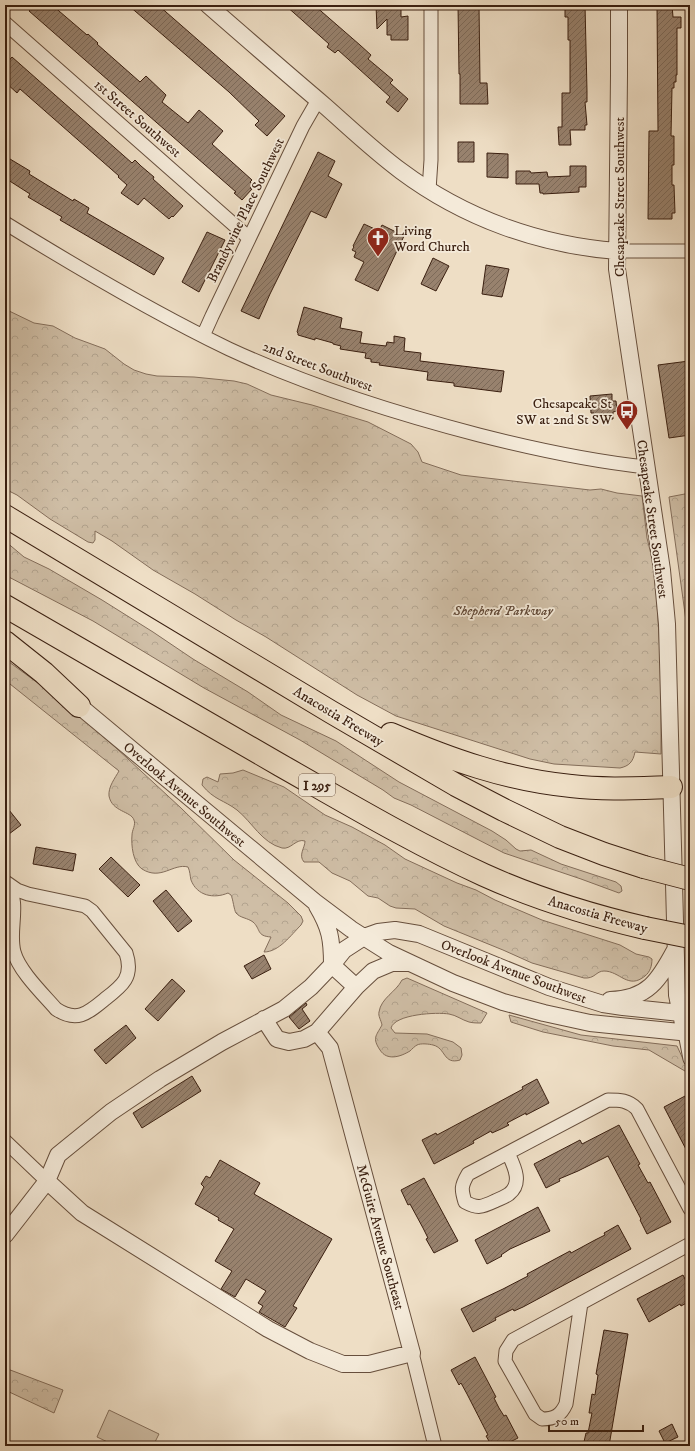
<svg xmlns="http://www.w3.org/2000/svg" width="695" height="1451" viewBox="0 0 695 1451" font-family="'IM FELL DW Pica',serif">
<defs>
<pattern id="forest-crowns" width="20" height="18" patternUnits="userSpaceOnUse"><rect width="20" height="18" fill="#cfbea6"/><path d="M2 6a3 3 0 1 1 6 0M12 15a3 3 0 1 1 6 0" fill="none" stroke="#b2a38e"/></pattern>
<pattern id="building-hatch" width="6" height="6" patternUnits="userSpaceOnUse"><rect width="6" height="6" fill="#98826e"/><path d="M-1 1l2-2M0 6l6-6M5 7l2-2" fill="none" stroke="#7d6a59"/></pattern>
</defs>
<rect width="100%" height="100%" fill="#eedec5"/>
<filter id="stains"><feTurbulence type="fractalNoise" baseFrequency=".005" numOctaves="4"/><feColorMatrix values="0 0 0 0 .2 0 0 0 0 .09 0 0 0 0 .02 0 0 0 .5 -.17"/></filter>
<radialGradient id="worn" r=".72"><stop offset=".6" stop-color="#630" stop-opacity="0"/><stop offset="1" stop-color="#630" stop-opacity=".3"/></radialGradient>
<!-- forest -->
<path fill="url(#forest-crowns)" stroke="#846e5b" d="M5 309 34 323 53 326 75 338 105 349 124 364 134 370 146 374 157 376 194 377 234 381 247 384 271 395 312 405 368 422 411 444 418 452 422 462 461 475 590 490 601 489 617 493 642 496 647 538 655 571 661 669V754L635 752C633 762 629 766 620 768L554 764 530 759 396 716 357 695 266 637 236 620 195 594 153 570 112 541 95 531V540L93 543 88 542 50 519 17 495 5 489Z
M690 493V650L669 497Z
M5 541 24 557 49 569 102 600 153 632 193 659 248 692 281 715 336 741 399 782 492 831 506 840 516 849 520 851 531 850 561 864 616 882 621 886 622 891 619 893 581 879 504 853 411 805 394 798 383 790 300 740 204 688 93 621 5 575Z
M5 659 57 697 115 747 181 808 234 860 288 903 301 916 303 921 301 925C291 935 279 952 264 952L271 937C256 936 261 929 253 922 248 918 240 918 236 913 234 910 233 899 231 895L228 893C214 899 197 896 191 880 190 876 190 871 188 867 173 863 161 881 142 869 133 863 131 845 132 835 132 830 136 825 134 820 131 811 112 812 109 796 108 787 115 778 119 771L5 680Z
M243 770 284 787 325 815 352 827 385 845 405 859 457 883 476 890 495 900 542 920 620 945 636 954 649 957 652 959C652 966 650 972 645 976 628 990 620 971 604 971 596 971 595 979 584 978L532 963 503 950 444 926 415 909 396 908 390 906 378 898 368 896 350 881 332 873 319 862H304C298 855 305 848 305 841 296 838 291 850 282 848 262 843 252 822 237 810 224 800 214 800 202 785L203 779 207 777 218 782 220 774 233 773Z
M407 978 487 1013 481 1023C477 1023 473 1023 469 1022 462 1020 456 1015 449 1014 437 1012 395 1014 391 1028L395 1033 427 1034 453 1042 461 1048 462 1055 460 1060C443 1065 446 1048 433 1045 429 1044 421 1043 417 1045 415 1046 412 1049 410 1051 400 1057 387 1061 380 1050 372 1038 376 1036 382 1025 381 1020 378 1016 379 1012 381 998 396 992 402 980Z
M509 1015 581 1035 677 1046 690 1074 649 1050 613 1046 543 1032 511 1022Z
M5 1368 63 1390 54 1413 5 1390Z"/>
<!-- garden -->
<path fill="#cfbea6" stroke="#846e5b" d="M109 1410 159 1434 153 1446H116L97 1437Z"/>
<!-- building -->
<path fill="url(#building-hatch)" stroke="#3a1f10" d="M34 5H52L87 35 88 34 98 43 97 44 140 82 146 76 166 95 162 102 188 123 199 110 223 131 212 144 252 180 250 182 254 185 250 188 252 189 242 200 234 193 236 192 29 11Z
M128 5H158L285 116 267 136 255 125 259 121 229 92Z
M285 5H314L360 45 371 55 368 59 393 80 390 83 408 99 398 112 386 102 390 97 338 50 335 53 327 47 329 44Z
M376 5H401V17L408 16V40H391V35H387V19L377 29Z
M458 5H479L480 83H487L488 104H460V74H459Z
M570 5H585L587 91V102H585L587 125H585V130H570L571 145H559L558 127H562V93H570V40H568V17H565V7H570Z
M657 5H672L673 17H681V28H677V75H676V82H674V88H672L671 136H674V165H672V185H674L675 213H672V219H648L649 131H658Z
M12 57 132 163 135 160 141 166 154 177 153 179 183 206 173 217 172 216 169 219 144 198 138 205 121 193 127 185 118 177 119 176 20 89 17 93 5 82V65Z
M458 142H474V162H458Z
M318 152 335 161 328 176 342 184 326 218 311 211 270 294 259 319 241 311Z
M487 153 508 154V178L487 177Z
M5 156 30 171 29 174 73 201 74 199 89 208 87 213 164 258 154 275 60 220 62 217 28 197 30 194 5 178Z
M570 166H586V187H579V192L543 194V193H540L539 184H516V171H530L531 173 547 172 548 177 570 176Z
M364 224 379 231 382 225 404 236 378 291 355 280 364 262 354 257 356 252 352 250 354 247 353 246Z
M207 232 225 240 199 292 182 282Z
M433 258 449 266 436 291 421 284Z
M486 265 509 269 502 297 482 294Z
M304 307 342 318 340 328 362 332 360 343 386 346 387 342 394 343V336L405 338 404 351 421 353 420 361 504 371 501 392 454 386V383L427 380 428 372 379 365 380 363 371 362V359L365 358 366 353 340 349 341 346 333 344V343L315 338V340L298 335V333L297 332Z
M689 361 690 369V435L669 438 658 365Z
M612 394V401H616L617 411 613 412V419L594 420V413H591L590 396Z
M5 805 21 825 5 837Z
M36 847 76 854 73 871 33 864Z
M111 857 140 885 128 897 99 869Z
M166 890 192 921 178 932 153 901Z
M264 955 271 969 252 979 244 966Z
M172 979 185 991 158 1021 145 1009Z
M306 1003 307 1005 302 1009 310 1021 299 1029 289 1017Z
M126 1025 136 1038 106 1064 94 1050Z
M192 1076 201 1091 142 1128 133 1113Z
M537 1079 549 1103 526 1115V1113L507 1123 509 1125 501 1129 492 1133 491 1131 473 1141 474 1143 434 1164 422 1140 436 1133 437 1135 497 1103 523 1089 522 1087Z
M687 1095 690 1100V1157L664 1107Z
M619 1125 640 1164 638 1165 648 1183 650 1182 671 1222 647 1234 640 1220 641 1219 608 1156 578 1171 559 1179 560 1181 546 1188 534 1164 580 1140 582 1144Z
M220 1160 260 1183 254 1194 332 1239 293 1306 297 1308 285 1327 259 1312 263 1306 258 1303 266 1291 246 1279 235 1297 221 1289 232 1271 215 1261 234 1229 218 1220 219 1218 195 1204 204 1187 201 1184 206 1176 210 1178Z
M424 1178 458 1241 434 1253 426 1239 428 1238 423 1228 410 1204 408 1205 401 1190Z
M538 1207 550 1231 510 1249 501 1255 502 1256 487 1264 475 1240Z
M618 1225 631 1249 523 1307 514 1311 513 1309 495 1318 496 1320 473 1332 461 1309 503 1289 528 1276 527 1274 570 1251 571 1253 595 1240 605 1235 604 1233Z
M683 1275 690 1289V1301L681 1306 680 1304 649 1322 637 1299Z
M604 1330 628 1334 609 1446H583L586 1433H588L592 1413H589L592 1394 595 1395 598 1375 596 1374Z
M475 1357 496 1397 494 1398 499 1408 504 1416 506 1415 518 1438 502 1446H492L486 1436 488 1435 467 1394 461 1383 459 1385 451 1370Z
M672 1424 678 1437 665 1443 659 1431Z"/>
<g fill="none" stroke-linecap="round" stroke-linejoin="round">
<!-- minor casing -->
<g stroke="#674f3d" stroke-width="15">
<path id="minor" d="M5 23 249 238
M429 190 431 160V5
M5 223C78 268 152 312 229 349 309 386 394 413 479 435 534 449 590 461 646 467
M617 251H690
M203 336 212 316 303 126 318 100
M7 883 17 890 28 894 85 906 92 911 126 953C134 977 122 986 105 999 88 1013 77 1023 56 1009 43 994 19 971 14 952 8 930 21 904 7 883Z
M685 1033 690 1059
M5 1141 47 1181
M508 1153C514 1166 523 1183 509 1194 505 1197 499 1199 495 1201 482 1207 478 1209 465 1202 461 1189 461 1186 468 1174L608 1100C620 1100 628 1100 637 1109L690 1209
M581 1303 566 1404C561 1415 555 1419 542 1419L535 1414 505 1361 506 1351 513 1340 690 1244
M412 1353 435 1446"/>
</g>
<!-- tertiary casing -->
<g stroke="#674f3d" stroke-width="18">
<path id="tertiary" d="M208 5C247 39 286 73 325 106 350 128 374 151 401 171 464 218 539 245 617 251
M619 5V75L617 269 662 570 667 624 677 995 685 1033
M71 699 315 902 351 929 389 953 453 983 503 1002 544 1013 590 1023 690 1033
M317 906C330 928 332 939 332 965L356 987
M610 1000C648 999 659 980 675 950
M264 1019 277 1039 289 1042 304 1039 317 1032 356 987 373 971 392 963H409
M47 1181 82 1213 268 1329 310 1351 343 1364H369L412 1353 330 1048 317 1032
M5 1235 47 1181 58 1155 111 1112 160 1079 222 1042 284 1009 311 987 332 965 344 950 364 937 378 932 395 930 419 934 549 987 603 1004 623 1007 690 1014"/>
</g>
<!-- motorway casing -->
<g stroke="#3a1f10" stroke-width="24">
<path id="motorway" d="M5 516 331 712 456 785 504 810 560 837 604 854 644 867
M5 606C97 659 188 712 280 765 347 803 414 843 484 875 535 898 590 915 645 928
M5 642 44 673 79 706
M391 734C449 759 507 780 571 786 604 790 638 788 671 787"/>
</g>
<!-- minor -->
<use href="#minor" stroke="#f4ead9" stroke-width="13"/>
<!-- tertiary -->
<use href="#tertiary" stroke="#f4ead9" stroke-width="16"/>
<!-- motorway -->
<use href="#motorway" stroke="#eedec5" stroke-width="22"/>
<!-- motorway-bridge casing -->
<g stroke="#3a1f10" stroke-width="24" stroke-linecap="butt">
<path id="motorway-bridge" d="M644 867 690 879
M645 928 690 937"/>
</g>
<!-- motorway-bridge -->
<use href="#motorway-bridge" stroke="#eedec5" stroke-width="22"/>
</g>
<!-- icons -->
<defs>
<g id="church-pin" transform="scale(1.15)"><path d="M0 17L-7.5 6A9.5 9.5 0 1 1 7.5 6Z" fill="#8f2418" stroke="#f4ead9"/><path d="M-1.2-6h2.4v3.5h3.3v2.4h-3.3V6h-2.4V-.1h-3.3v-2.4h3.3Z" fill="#fff"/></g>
<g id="bus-pin" transform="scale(1.15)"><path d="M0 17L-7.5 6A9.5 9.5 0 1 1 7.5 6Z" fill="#8f2418" stroke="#f4ead9"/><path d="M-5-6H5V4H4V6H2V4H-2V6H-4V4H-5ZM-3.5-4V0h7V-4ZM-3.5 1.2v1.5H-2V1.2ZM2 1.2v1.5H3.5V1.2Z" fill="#fff"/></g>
</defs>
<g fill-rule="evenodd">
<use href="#church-pin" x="378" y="238"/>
<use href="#bus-pin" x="627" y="411"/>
</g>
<g text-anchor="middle" stroke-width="3.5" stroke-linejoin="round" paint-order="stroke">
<!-- shield labels -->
<rect fill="#f4ead9" stroke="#725c4c" stroke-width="1" x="299" y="774" width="36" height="22" rx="3"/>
<g font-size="13" font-weight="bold" fill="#3a1f10">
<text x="317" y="790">I 295</text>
</g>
<!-- street labels -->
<g font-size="14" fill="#3a1f10" stroke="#f4ead9">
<text transform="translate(138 118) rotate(41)" y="5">1st Street Southwest</text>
<text transform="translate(619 197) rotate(-90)" y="5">Chesapeake Street Southwest</text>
<text transform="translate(245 210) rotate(-64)" y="5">Brandywine Place Southwest</text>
<text transform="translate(318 366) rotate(21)" y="5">2nd Street Southwest</text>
<text transform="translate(653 519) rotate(82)" y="5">Chesapeake Street Southwest</text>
<text transform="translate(339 716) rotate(31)" y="5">Anacostia Freeway</text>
<text transform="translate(185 794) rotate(40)" y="5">Overlook Avenue Southwest</text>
<text transform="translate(598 914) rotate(16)" y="5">Anacostia Freeway</text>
<text transform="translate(514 971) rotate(21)" y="5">Overlook Avenue Southwest</text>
<text transform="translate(381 1237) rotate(75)" y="5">McGuire Avenue Southeast</text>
</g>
<!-- poi labels -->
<g font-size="14" fill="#3a1f10" stroke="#f4ead9" text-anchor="start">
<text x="394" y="235">Living<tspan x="394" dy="16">Word Church</tspan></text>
<text x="612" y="408" text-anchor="end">Chesapeake St<tspan x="612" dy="16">SW at 2nd St SW</tspan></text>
</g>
<!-- park labels -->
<g font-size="14" font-style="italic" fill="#5f4736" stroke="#f4ead9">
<text x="503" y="615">Shepherd Parkway</text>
</g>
</g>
<!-- margin -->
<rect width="695" height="1451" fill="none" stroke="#eedec5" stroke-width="20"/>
<rect x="6" y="6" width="683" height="1439" fill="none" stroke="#3a1f10" stroke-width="2"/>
<rect x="10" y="10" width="675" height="1431" fill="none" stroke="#3a1f10"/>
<!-- scale -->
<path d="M549 1425v6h94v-6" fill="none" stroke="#3a1f10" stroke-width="2"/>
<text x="555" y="1425" font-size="12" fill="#3a1f10" stroke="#f4ead9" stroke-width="3" paint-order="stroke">50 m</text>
<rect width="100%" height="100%" filter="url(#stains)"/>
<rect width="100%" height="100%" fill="url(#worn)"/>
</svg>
